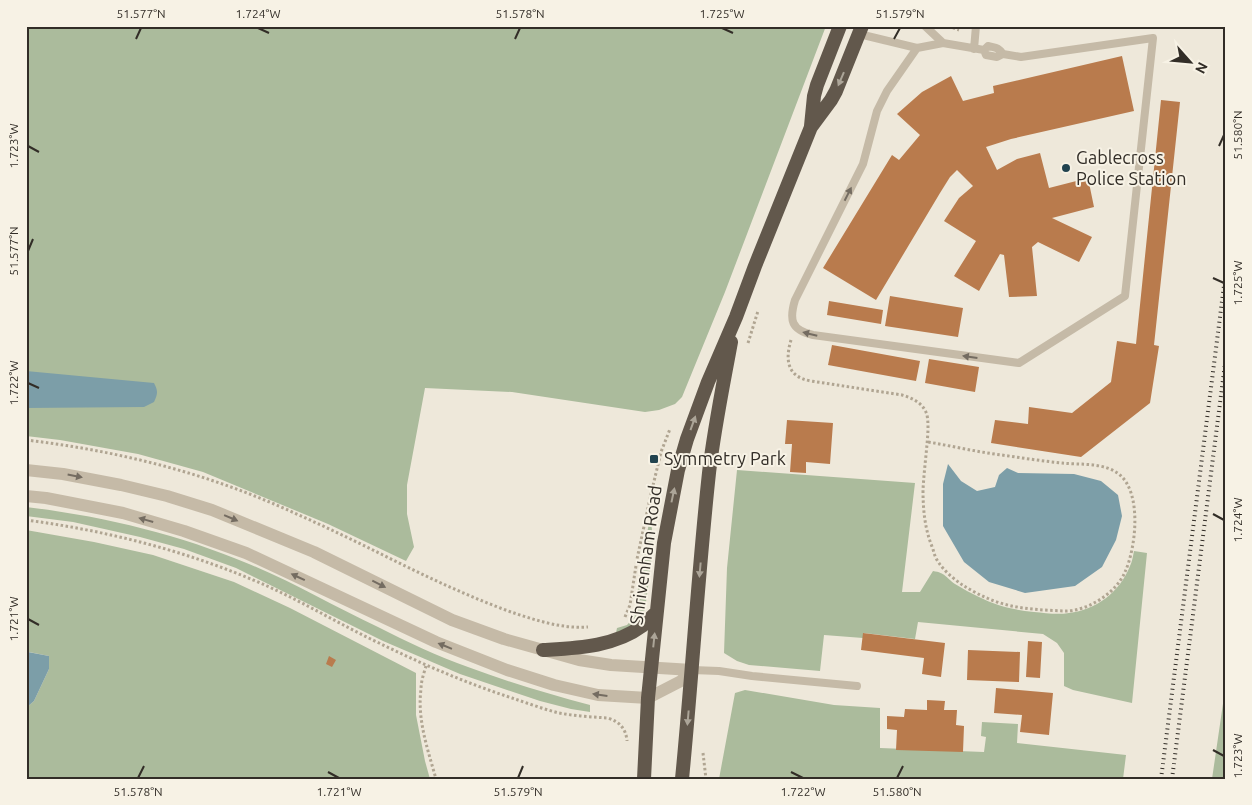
<svg xmlns="http://www.w3.org/2000/svg" width="1252" height="805" viewBox="0 0 1252 805" font-family="Ubuntu,sans-serif">
<rect width="100%" height="100%" fill="#eee8da"/>
<!-- green -->
<path fill="#abbb9c" d="M26 26H826L725 292 682 397 675 404 659 410 645 412 512 392 425 388 407 485V514L414 547 406 561 328 524 203 472 138 454 60 440 26 436Z
M737 470 915 483 902 592H920L933 571C946 573 945 577 955 584 963 589 971 593 979 597 997 606 1014 610 1034 612 1045 613 1058 615 1069 613 1096 610 1120 592 1130 566 1132 562 1133 556 1134 551L1147 553 1132 703 1073 690 1064 686V653L1057 643 1043 634 918 622 915 639 864 633 863 638 824 635 820 671 749 665 737 661 724 653 727 568Z
M26 507C102 516 178 534 249 564 293 582 335 607 378 627 407 642 437 656 468 667 508 682 549 694 590 705V712L571 709 540 701 460 674 383 641 236 568 184 549 140 537 73 522 26 516Z
M651 514 653 548 645 610 637 623 616 633 617 628 627 625 634 617 643 552Z
M26 530 94 542 153 555 234 582 290 608 416 673V715L425 761 430 779H26V708L34 701 49 669V656L29 652 26 656Z
M1226 683V779H1212Z
M745 690 834 705 880 708V748L984 752 986 737 981 736 982 722 1018 724 1017 743 1126 755 1123 779H719L735 693Z"/>
<!-- water -->
<path fill="#7c9ea8" d="M26 371 154 383C158 391 158 393 154 402L144 407 26 408Z
M948 464 961 481 977 491 995 487 999 475 1007 468 1018 473 1074 474 1101 481 1118 495 1122 516 1116 540 1102 567 1075 586 1025 593 989 582 964 562 943 526V484Z
M28 652 49 656V669L34 701 26 708V656Z"/>
<!-- building -->
<path fill="#b97b4d" d="M1122 56 1134 111 1011 139 986 147 997 170 1017 159 1040 153 1049 188 1088 178 1094 207 1052 218 1092 237 1079 262 1038 242 1032 247 1037 296 1009 297 1004 255 1000 254 979 291 954 276 976 241 944 221 959 198 973 186 957 170 950 177 940 193 876 300 823 268 892 155 899 160 920 135 897 114 922 92 951 76 963 101 994 93 993 86Z
M1161 100 1180 102 1154 345 1159 346 1150 403 1081 457 991 443 995 420 1028 424 1029 407 1072 413 1111 382 1117 341 1136 344Z
M890 296 963 308 958 337 885 326Z
M829 301 883 310 881 324 827 315Z
M832 345 920 361 916 381 828 365Z
M929 359 979 367 975 392 925 383Z
M787 420 833 423 830 464 806 462V473L790 472 792 444H785Z
M863 633 945 643 941 677 922 674 924 658 861 650Z
M1028 641 1042 642 1040 678 1026 677Z
M968 650 1020 652 1019 682 967 680Z
M329 656 336 660 332 667 326 664Z
M996 688 1053 693 1049 735 1020 732 1022 715 994 713Z
M927 700 945 701 944 710H957L956 725 964 726 963 752 896 750 897 730 887 729V716L904 717 905 709 927 710Z"/>
<g fill="none" stroke-linecap="round" stroke-linejoin="round">
<!-- path -->
<path stroke="#b0a592" stroke-width="3" stroke-dasharray="2.5 2.5" stroke-linecap="butt" d="M948 26 959 30
M791 340C785 360 787 377 811 381L902 395C913 398 924 404 927 415 928 420 928 425 928 430 927 450 924 470 923 490 923 511 925 530 933 549 934 554 936 559 939 563 945 572 955 580 964 586 971 590 979 595 987 598 1011 609 1039 610 1065 611 1088 611 1116 593 1125 572 1136 548 1142 494 1120 475 1105 462 1080 465 1062 463 1042 461 1022 458 1002 455 977 452 952 446 928 442
M748 343 758 311
M26 440C111 450 195 470 274 504 311 520 347 537 383 555 425 576 467 596 511 612 535 620 562 629 588 627
M26 520C109 531 191 552 267 586 305 603 341 625 379 643 422 664 466 683 512 698 527 703 543 709 559 713 575 716 592 717 608 718 620 722 626 729 627 741
M625 617 630 605 637 559 651 494 661 452 670 429
M426 666C424 673 421 681 421 689 417 720 428 750 436 779
M703 753 706 779"/>
<!-- service -->
<path stroke="#c5baa7" stroke-width="8" d="M925 26 943 43
M859 34 917 48 943 43 984 50 986 55 997 57 1003 54 1021 57 1153 38 1125 296 1019 363 813 335C791 330 789 320 795 300L863 164 877 111 887 91 917 48
M974 49 976 26
M984 50 988 46C996 48 998 47 1003 54
M692 670 719 671 752 676 857 686"/>
<!-- minor -->
<path stroke="#c5baa7" stroke-width="12" d="M26 470 63 474 121 485 167 496 212 510 314 552 452 620 504 639 579 660 611 665 692 670
M26 496 46 498 123 513 184 531 246 553 436 642 507 670 554 685 598 695 648 698 681 681 692 670"/>
<!-- trunk -->
<path stroke="#62584c" stroke-width="14" d="M811 126 814 96 817 85 840 26
M543 650C576 648 614 647 642 626 647 622 651 617 656 613
M644 779 648 698 664 543 678 470 687 439 708 382 736 317 755 266 811 127 831 100 836 91 862 26
M682 779C692 677 698 575 709 473 714 429 723 386 731 342"/>
<!-- rail -->
<path stroke="#322d27" stroke-width="4" stroke-dasharray="1 4" stroke-linecap="butt" d="M1161 779 1226 270
M1172 779 1226 356"/>
</g>
<!-- one-way arrows -->
<defs><path id="oneway-solid" d="M-6-.8H1V-3.2L6.5 0L1 3.2V.8H-6Z" transform="scale(1.25)"/></defs>
<g fill="#aca598">
<use href="#oneway-solid" transform="translate(841 79) rotate(113)"/>
<use href="#oneway-solid" transform="translate(693 423) rotate(-70)"/>
<use href="#oneway-solid" transform="translate(673 495) rotate(-78)"/>
<use href="#oneway-solid" transform="translate(700 570) rotate(95)"/>
<use href="#oneway-solid" transform="translate(654 640) rotate(-84)"/>
<use href="#oneway-solid" transform="translate(688 718) rotate(95)"/>
</g>
<g fill="#746c61">
<use href="#oneway-solid" transform="translate(848 194) rotate(-63)"/>
<use href="#oneway-solid" transform="translate(810 334) rotate(-166)"/>
<use href="#oneway-solid" transform="translate(970 357) rotate(-172)"/>
<use href="#oneway-solid" transform="translate(75 476) rotate(11)"/>
<use href="#oneway-solid" transform="translate(231 518) rotate(23)"/>
<use href="#oneway-solid" transform="translate(146 520) rotate(-164)"/>
<use href="#oneway-solid" transform="translate(298 577) rotate(-155)"/>
<use href="#oneway-solid" transform="translate(379 584) rotate(27)"/>
<use href="#oneway-solid" transform="translate(445 646) rotate(-158)"/>
<use href="#oneway-solid" transform="translate(600 695) rotate(-172)"/>
</g>
<!-- ticks -->
<path fill="none" stroke="#322d27" stroke-width="2" d="M258 28 269 33M722 28 733 33M136 39 141 28M515 39 520 28M894 39 900 28M28 146 39 152M1219 146 1224 135M28 251 33 239M1213 278 1224 283M28 383 39 388M1213 514 1224 520M28 619 39 625M1213 750 1224 756M328 772 339 778M791 772 803 778M138 778 144 766M518 778 523 766M897 778 903 766"/>
<!-- markers -->
<g fill="#21434f" stroke="#f7f2e5" stroke-width="2">
<circle cx="1066" cy="168" r="5"/>
<rect x="649" y="454" width="10" height="10" rx="2.5"/>
</g>
<g text-anchor="middle" stroke-width="4" stroke-linejoin="round" paint-order="stroke">
<!-- poi labels -->
<g font-size="18" fill="#322d27" stroke="#f7f2e5" text-anchor="start">
<text x="1076" y="164">Gablecross<tspan x="1076" dy="21">Police Station</tspan></text>
<text x="664" y="465">Symmetry Park</text>
</g>
<!-- street labels -->
<g font-size="18" fill="#322d27" stroke="#f7f2e5">
<text transform="translate(646 555) rotate(-82)" y="6">Shrivenham Road</text>
</g>
</g>
<!-- border -->
<rect width="1252" height="805" fill="none" stroke="#f7f2e5" stroke-width="55"/>
<!-- north arrow -->
<g transform="translate(1190 62) rotate(117)" stroke="#f7f2e5" stroke-width="4" paint-order="stroke">
<path d="M0-4L9 19L0 12L-9 19Z" fill="#322d27"/>
<text y="-8" font-size="14" font-weight="bold" text-anchor="middle" fill="#322d27">N</text>
</g>
<rect x="28" y="28" width="1196" height="750" fill="none" stroke="#322d27" stroke-width="2"/>
<g font-size="12" text-anchor="middle" fill="#322d27">
<text x="141" y="18">51.577°N</text>
<text x="258" y="18">1.724°W</text>
<text x="520" y="18">51.578°N</text>
<text x="722" y="18">1.725°W</text>
<text x="900" y="18">51.579°N</text>
<text transform="translate(1238 135) rotate(-90)" y="4">51.580°N</text>
<text transform="translate(14 146) rotate(-90)" y="4">1.723°W</text>
<text transform="translate(14 251) rotate(-90)" y="4">51.577°N</text>
<text transform="translate(1238 283) rotate(-90)" y="4">1.725°W</text>
<text transform="translate(14 383) rotate(-90)" y="4">1.722°W</text>
<text transform="translate(1238 520) rotate(-90)" y="4">1.724°W</text>
<text transform="translate(14 619) rotate(-90)" y="4">1.721°W</text>
<text transform="translate(1238 756) rotate(-90)" y="4">1.723°W</text>
<text x="138" y="796">51.578°N</text>
<text x="339" y="796">1.721°W</text>
<text x="518" y="796">51.579°N</text>
<text x="803" y="796">1.722°W</text>
<text x="897" y="796">51.580°N</text>
</g>
</svg>
